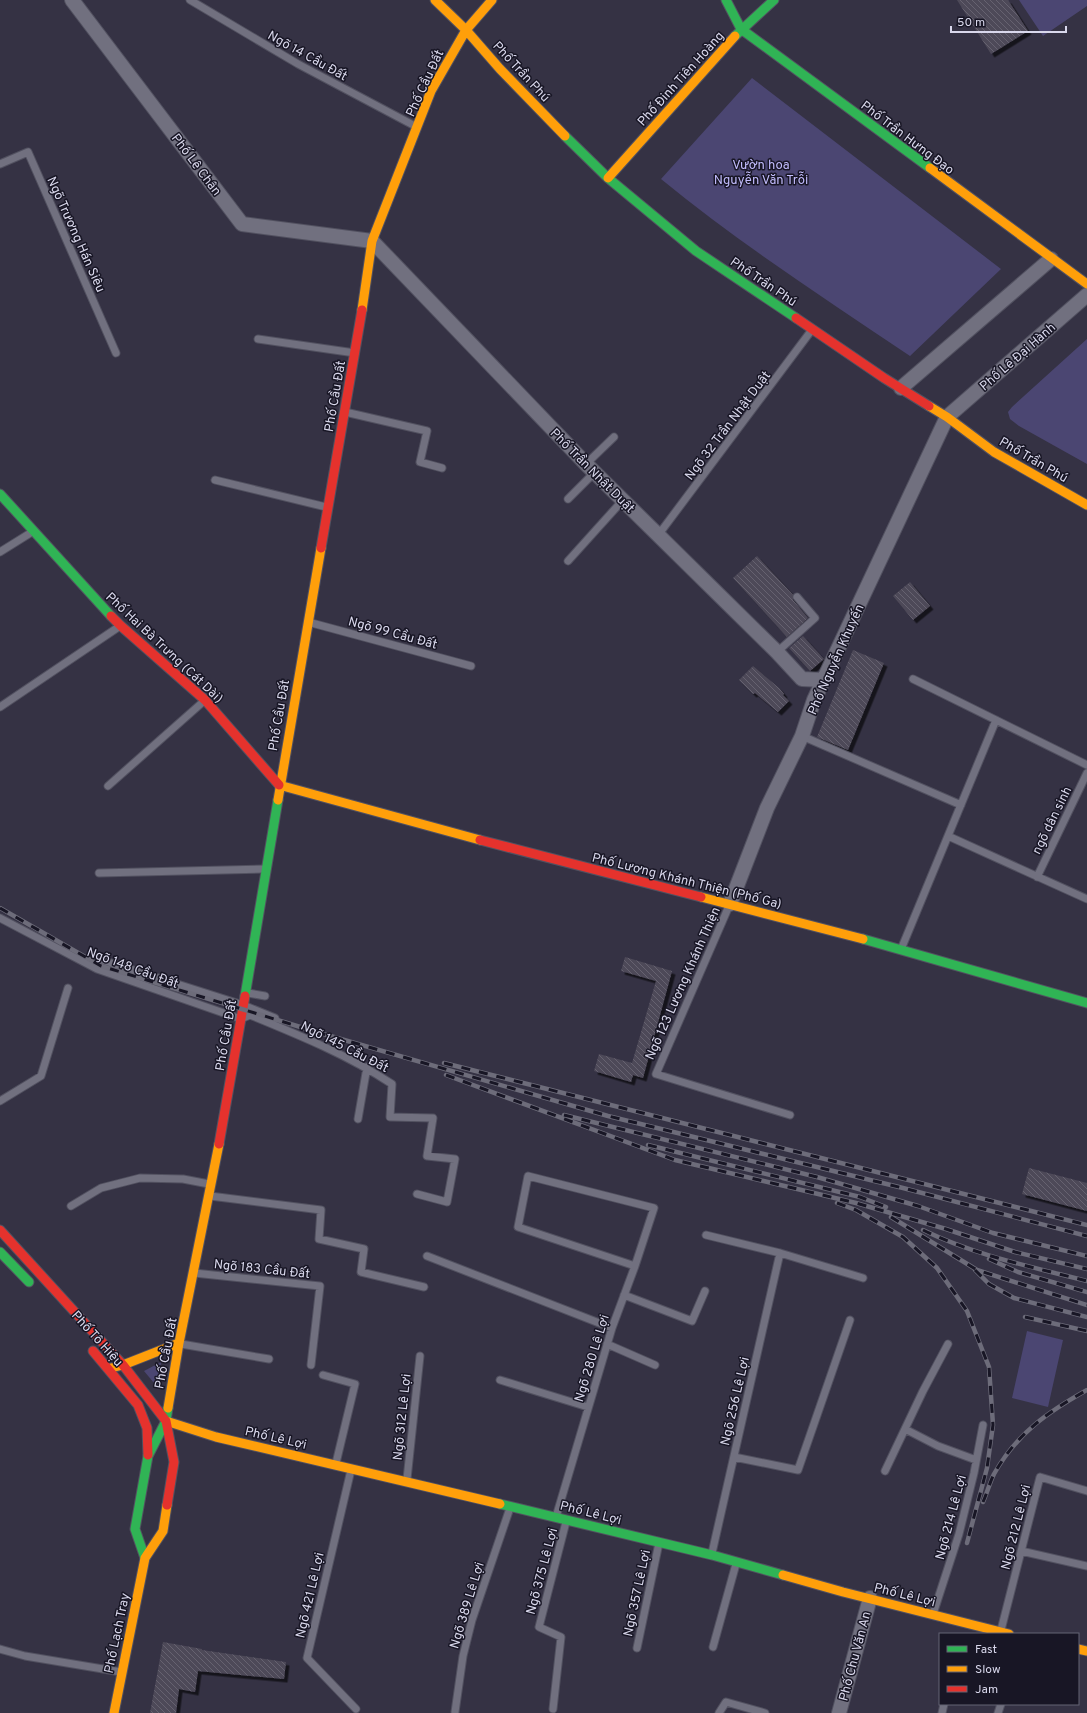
<svg xmlns="http://www.w3.org/2000/svg" width="1087" height="1713" viewBox="0 0 1087 1713" font-family="Overpass,sans-serif">
<defs>
<pattern id="building-back-hatch" width="6" height="6" patternUnits="userSpaceOnUse"><rect width="6" height="6" fill="#4d4958"/><path d="M-1 5l2 2M0 0l6 6M5-1l2 2" fill="none" stroke="#666270"/></pattern>
<filter id="shadow"><feDropShadow dx="3.5" dy="3.5" stdDeviation="0" flood-color="#0009"/></filter>
</defs>
<rect width="100%" height="100%" fill="#353244"/>
<!-- green -->
<path fill="#4b4672" d="M1019 0H1087V6L1043 36Z
M752 78 1001 269 910 356C826 299 740 244 661 179Z
M1087 339V464L1019 426 1010 419 1008 412 1012 407Z
M1027 1331 1063 1340 1048 1407 1012 1398Z
M161 1362 159 1389 144 1371Z"/>
<!-- building -->
<path fill="url(#building-back-hatch)" filter="url(#shadow)" d="M957 0H1008L1028 31 991 54Z
M757 556 793 595V600L808 618 787 637 733 578Z
M910 582 930 606 913 620 893 596Z
M803 636 824 659 810 671 789 648Z
M853 650 884 663 848 750 817 737Z
M753 666 779 688 784 694 783 695 789 701 778 712 755 693 753 694 739 680Z
M625 957 672 971 643 1078 633 1075 631 1082 594 1071 599 1054 632 1063 656 981 621 971Z
M1029 1168 1087 1183V1211L1022 1194Z
M163 1642 202 1649V1650L286 1662 284 1679 198 1671 195 1692 179 1689 176 1713H150Z"/>
<g fill="none" stroke-linecap="round" stroke-linejoin="round">
<!-- lane casing -->
<g stroke="#525160" stroke-width="9">
<path id="lane" d="M190 0 298 64 415 126
M0 164 28 152 116 353
M258 339 355 353
M345 412 427 431 420 462 442 468
M586 464 614 437
M215 480 326 507
M568 499 595 472
M659 534 811 331
M0 552 32 532
M568 561 623 500
M308 622 471 666
M777 652 815 618 797 597
M913 679 1087 765
M0 707 120 626
M802 736 961 805
M108 786 204 701
M948 836 1087 899
M99 873 265 869
M1037 877 1087 773
M729 906 656 1074 790 1115
M0 918 97 969 241 1019 250 1015C299 1035 348 1055 392 1084L390 1117 433 1118 427 1156 455 1159 447 1202 417 1194
M902 947 996 720
M102 960 243 1005 275 1018
M248 993 265 996
M0 1101 41 1076 68 988
M358 1119 367 1067
M210 1196 321 1210 319 1239 364 1249 361 1272 424 1287
M71 1206 101 1188 140 1178 183 1179 209 1184
M706 1235 780 1253 863 1278
M427 1256 612 1328
M194 1273 320 1286 311 1365
M624 1295 692 1321 705 1291
M181 1344 269 1359
M607 1344 655 1365
M323 1375 355 1384 336 1463
M500 1380 588 1407
M905 1429 938 1446 976 1460
M734 1457 798 1470 850 1320
M351 1470 307 1658 356 1709
M885 1471 923 1391 948 1344
M407 1479 420 1356
M556 1517 612 1328 635 1266 654 1208 528 1176 518 1227 635 1266
M1021 1551 1087 1566
M712 1553 780 1253
M933 1614 959 1534 974 1473 983 1425
M1001 1630 1040 1477 1087 1491
M713 1647 736 1564
M637 1648 659 1543
M0 1649 25 1656 121 1672
M553 1709 561 1637 539 1627 566 1522
M455 1712 463 1656 472 1620 510 1508
M719 1713 726 1702 765 1713
M942 1713 944 1704
M998 1713 1001 1704"/>
</g>
<!-- street casing -->
<g stroke="#525160" stroke-width="16">
<path id="street" d="M72 0 242 224 372 241 586 464 777 652 802 679 824 680
M901 388 1051 259
M730 904 767 808 802 736 814 700 947 417 1087 295
M839 1713 870 1598"/>
</g>
<!-- fast casing -->
<g stroke="#525160" stroke-width="11">
<path id="fast" d="M726 0 741 29 930 168
M735 36 774 0
M565 136 608 178 696 251 796 318
M0 494 111 616
M863 939 1087 1003
M245 996 278 800
M0 1252 29 1282
M500 1504 712 1555 783 1575
M145 1558 135 1529 148 1456 166 1421 168 1408"/>
</g>
<!-- slow casing -->
<g stroke="#525160" stroke-width="11">
<path id="slow" d="M435 0 466 30 500 69 565 136
M930 168 1087 284
M608 178 735 36
M362 310 372 241 431 91 466 30 492 0
M929 406 947 417 994 452 1087 505
M279 785 480 840
M278 800 321 548
M701 897 863 939
M111 1368 123 1365 179 1343
M168 1408 179 1343 219 1144
M166 1421 216 1437 500 1504
M783 1575 843 1592 1009 1634
M1078 1649 1087 1651
M114 1713 145 1558 163 1531 167 1505"/>
</g>
<!-- jam casing -->
<g stroke="#525160" stroke-width="11">
<path id="jam" d="M796 318 884 378 929 406
M321 548 362 310
M111 616 121 626 205 700 279 785
M480 840 701 897
M219 1144 245 996
M0 1230 123 1365 166 1421 174 1462 167 1505
M93 1351 138 1405 147 1428 148 1455"/>
</g>
<!-- lane -->
<use href="#lane" stroke="#71707f" stroke-width="7"/>
<!-- street -->
<use href="#street" stroke="#71707f" stroke-width="14"/>
<!-- fast -->
<use href="#fast" stroke="#30b455" stroke-width="9"/>
<!-- slow -->
<use href="#slow" stroke="#ff9f0a" stroke-width="9"/>
<!-- jam -->
<use href="#jam" stroke="#e5322d" stroke-width="9"/>
<!-- rail casing -->
<g stroke="#6d6c7a" stroke-width="4.5">
<path id="rail" d="M0 908 101 966 320 1033 608 1116 903 1188 1087 1236
M444 1063 1087 1225
M446 1075 675 1160 856 1203 946 1229 1015 1252 1087 1269
M564 1115 817 1177 918 1206 993 1233 1087 1256
M648 1145 860 1197 886 1207
M837 1203 856 1210 903 1237 937 1268 967 1311 989 1367 993 1425 987 1468 967 1543
M891 1217 977 1270 1087 1305
M923 1230C974 1255 1032 1267 1087 1281
M989 1259 1018 1272 1087 1292
M975 1270 989 1284 1014 1298 1087 1317
M1025 1317 1087 1331
M983 1502C987 1493 990 1482 994 1474 1017 1433 1048 1412 1087 1390"/>
</g>
<!-- rail -->
<use href="#rail" stroke="#181625" stroke-width="3" stroke-dasharray="9" stroke-linecap="butt"/>
</g>
<g text-anchor="middle" stroke-width="3" stroke-linejoin="round" paint-order="stroke">
<!-- street labels -->
<g font-size="13" fill="#d9d8ec" stroke="#181625">
<text transform="translate(308 55) rotate(29)" y="5">Ngõ 14 Cầu Đất</text>
<text transform="translate(522 71) rotate(47)" y="5">Phố Trần Phú</text>
<text transform="translate(680 78) rotate(-48)" y="5">Phố Đinh Tiên Hoàng</text>
<text transform="translate(424 83) rotate(-65)" y="5">Phố Cầu Đất</text>
<text transform="translate(908 137) rotate(37)" y="5">Phố Trần Hưng Đạo</text>
<text transform="translate(197 164) rotate(53)" y="5">Phố Lê Chân</text>
<text transform="translate(77 234) rotate(66)" y="5">Ngõ Trương Hán Siêu</text>
<text transform="translate(764 281) rotate(34)" y="5">Phố Trần Phú</text>
<text transform="translate(1017 356) rotate(-41)" y="5">Phố Lê Đại Hành</text>
<text transform="translate(334 396) rotate(-80)" y="5">Phố Cầu Đất</text>
<text transform="translate(727 425) rotate(-53)" y="5">Ngõ 32 Trần Nhật Duật</text>
<text transform="translate(1034 459) rotate(30)" y="5">Phố Trần Phú</text>
<text transform="translate(593 470) rotate(45)" y="5">Phố Trần Nhật Duật</text>
<text transform="translate(393 632) rotate(15)" y="5">Ngõ 99 Cầu Đất</text>
<text transform="translate(165 647) rotate(43)" y="5">Phố Hai Bà Trưng (Cát Dài)</text>
<text transform="translate(835 659) rotate(-66)" y="5">Phố Nguyễn Khuyến</text>
<text transform="translate(278 715) rotate(-80)" y="5">Phố Cầu Đất</text>
<text transform="translate(1051 820) rotate(-64)" y="5">ngõ dân sinh</text>
<text transform="translate(687 880) rotate(14)" y="5">Phố Lương Khánh Thiện (Phố Ga)</text>
<text transform="translate(133 967) rotate(20)" y="5">Ngõ 148 Cầu Đất</text>
<text transform="translate(682 983) rotate(-66)" y="5">Ngõ 123 Lương Khánh Thiện</text>
<text transform="translate(225 1035) rotate(-80)" y="5">Phố Cầu Đất</text>
<text transform="translate(345 1046) rotate(27)" y="5">Ngõ 145 Cầu Đất</text>
<text transform="translate(262 1268) rotate(6)" y="5">Ngõ 183 Cầu Đất</text>
<text transform="translate(98 1338) rotate(48)" y="5">Phố Tô Hiệu</text>
<text transform="translate(165 1353) rotate(-79)" y="5">Phố Cầu Đất</text>
<text transform="translate(591 1358) rotate(-73)" y="5">Ngõ 280 Lê Lợi</text>
<text transform="translate(734 1401) rotate(-77)" y="5">Ngõ 256 Lê Lợi</text>
<text transform="translate(401 1417) rotate(-84)" y="5">Ngõ 312 Lê Lợi</text>
<text transform="translate(276 1437) rotate(13)" y="5">Phố Lê Lợi</text>
<text transform="translate(591 1512) rotate(14)" y="5">Phố Lê Lợi</text>
<text transform="translate(950 1517) rotate(-75)" y="5">Ngõ 214 Lê Lợi</text>
<text transform="translate(1015 1527) rotate(-76)" y="5">Ngõ 212 Lê Lợi</text>
<text transform="translate(541 1571) rotate(-75)" y="5">Ngõ 375 Lê Lợi</text>
<text transform="translate(636 1593) rotate(-78)" y="5">Ngõ 357 Lê Lợi</text>
<text transform="translate(905 1594) rotate(14)" y="5">Phố Lê Lợi</text>
<text transform="translate(309 1595) rotate(-77)" y="5">Ngõ 421 Lê Lợi</text>
<text transform="translate(466 1605) rotate(-73)" y="5">Ngõ 389 Lê Lợi</text>
<text transform="translate(116 1633) rotate(-78)" y="5">Phố Lạch Tray</text>
<text transform="translate(854 1656) rotate(-75)" y="5">Phố Chu Văn An</text>
</g>
<!-- park labels -->
<g font-size="13" fill="#c3bdfe" stroke="#181625">
<text x="761" y="169">Vườn hoa<tspan x="761" dy="15">Nguyễn Văn Trỗi</tspan></text>
</g>
</g>
<!-- legend -->
<rect x="939" y="1633" width="140" height="72" fill="#181625" stroke="#656475"/>
<rect x="947" y="1646" width="20" height="6" fill="#30b455" stroke="#656475"/>
<text x="975" y="1653" font-size="12" fill="#d9d8ec">Fast</text>
<rect x="947" y="1666" width="20" height="6" fill="#ff9f0a" stroke="#656475"/>
<text x="975" y="1673" font-size="12" fill="#d9d8ec">Slow</text>
<rect x="947" y="1686" width="20" height="6" fill="#e5322d" stroke="#656475"/>
<text x="975" y="1693" font-size="12" fill="#d9d8ec">Jam</text>
<!-- scale -->
<path d="M951 26v6h115v-6" fill="none" stroke="#d9d8ec" stroke-width="2"/>
<text x="957" y="26" font-size="12" fill="#d9d8ec" stroke="#181625" stroke-width="3" paint-order="stroke">50 m</text>
</svg>
